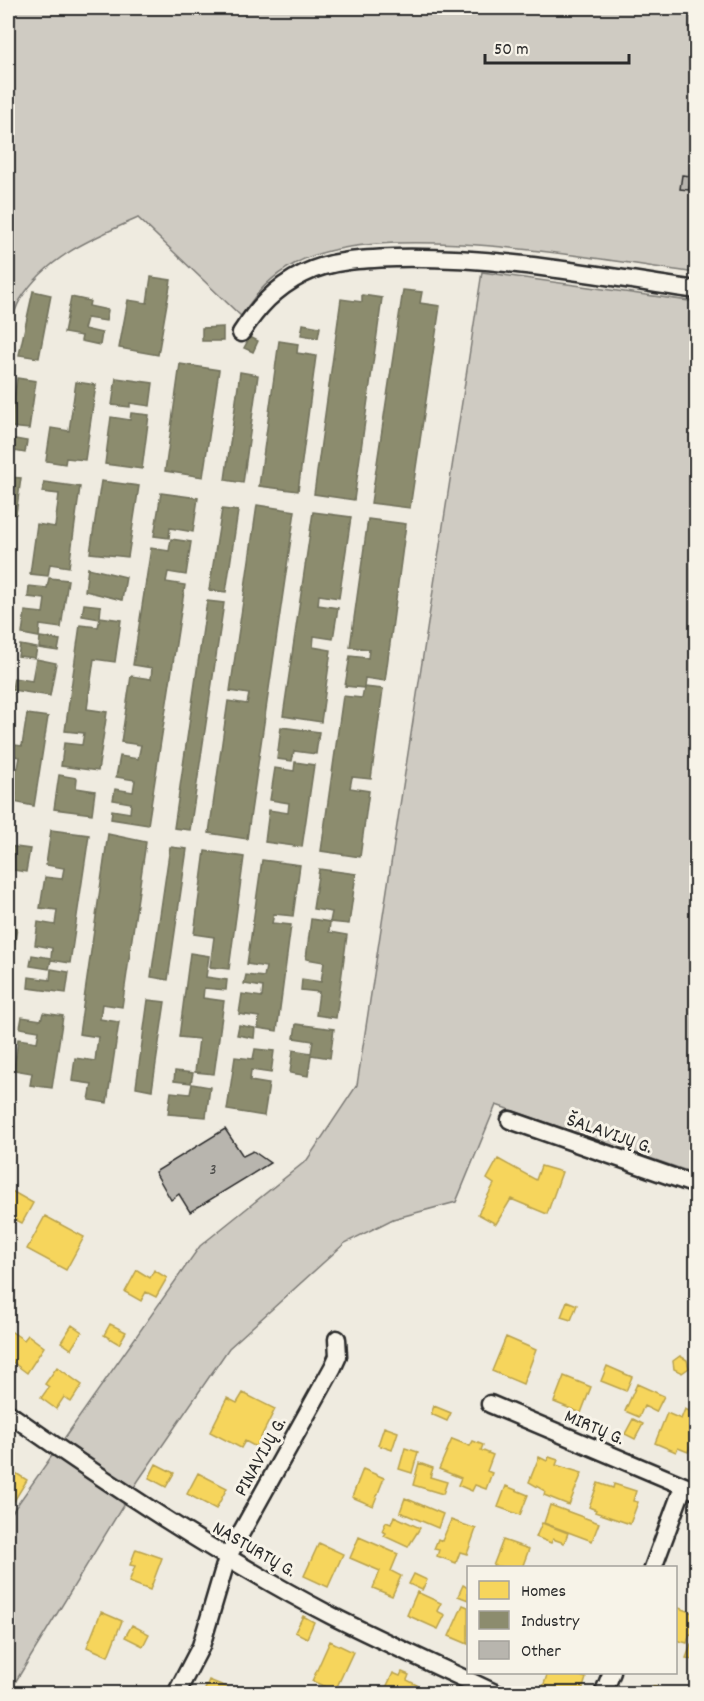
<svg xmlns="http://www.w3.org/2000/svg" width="704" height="1701" viewBox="0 0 704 1701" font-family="Dekko,sans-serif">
<rect width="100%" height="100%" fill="#efebe0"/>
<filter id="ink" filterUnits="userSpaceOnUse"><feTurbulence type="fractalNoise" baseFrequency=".0167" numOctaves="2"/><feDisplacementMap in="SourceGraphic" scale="12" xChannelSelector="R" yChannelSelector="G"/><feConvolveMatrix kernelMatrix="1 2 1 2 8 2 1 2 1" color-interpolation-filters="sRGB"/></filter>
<g filter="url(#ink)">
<!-- green -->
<path fill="#cfcbc2" stroke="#7d7b76" stroke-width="1.5" d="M8 8H696V273C601 260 378 218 296 263 271 276 257 292 241 316L138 218C93 238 47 256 20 300 14 310 11 324 8 335Z
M482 272 696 302V1174L496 1105 456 1202 393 1219 345 1243 229 1348 138 1481 8 1694V1518L200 1246 307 1160 357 1085Z"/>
<!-- homes -->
<path fill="#f6d55c" stroke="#b9a24d" stroke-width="1.5" d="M498 1159 536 1180 541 1166 562 1172 547 1214 511 1199 496 1224 478 1214 494 1184 487 1179Z
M8 1189 33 1203 22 1223 8 1216Z
M45 1216 84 1237 66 1270 27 1249Z
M137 1270 150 1278 154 1270 167 1278 156 1297 146 1292 141 1301 125 1292Z
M567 1301 577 1305 571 1320 561 1317Z
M110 1324 126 1332 119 1344 104 1335Z
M72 1325 82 1332 71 1349 61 1342Z
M9 1330 24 1340 28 1335 44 1347 27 1373 11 1361 8 1365Z
M506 1337 536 1350 523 1384 492 1371Z
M680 1356 687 1360 689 1368 682 1373 674 1369 673 1361Z
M607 1366 632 1377 626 1391 601 1381Z
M57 1367 82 1385 71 1402 64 1397 56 1409 41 1398 49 1387 45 1384Z
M564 1376 591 1387 581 1413 554 1402Z
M637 1384 664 1396 656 1412 644 1406 639 1417 625 1411Z
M243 1393 275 1409 256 1447 245 1441 241 1448 210 1432 227 1398 237 1403Z
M434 1406 451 1413 447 1421 431 1414Z
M685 1409 696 1414V1433L688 1452 678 1448 676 1452 655 1443 667 1413 681 1419Z
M633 1419 643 1424 635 1439 625 1434Z
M384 1427 398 1432 392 1450 378 1445Z
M452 1439 470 1446 473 1441 483 1445 481 1450 493 1455 487 1471 492 1473 486 1489 475 1485 472 1491 458 1485 461 1478 439 1469Z
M405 1448 418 1452 412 1473 399 1469Z
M539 1457 547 1461 549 1457 558 1460 556 1465 582 1473 569 1505 544 1495 545 1491 529 1482Z
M419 1463 433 1468 430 1477 447 1482 443 1494 413 1485Z
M156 1464 174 1473 166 1487 149 1478Z
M9 1469 27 1480 14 1501 8 1497Z
M363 1469 384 1478 373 1506 352 1497Z
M198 1473 227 1488 216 1509 187 1494Z
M598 1483 613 1488 614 1484 636 1491 633 1501 638 1502 630 1524 595 1512 596 1510 589 1507Z
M506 1486 528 1495 520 1515 498 1507Z
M405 1498 443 1514 438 1528 400 1512Z
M550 1505 599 1523 592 1541 544 1523Z
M394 1516 420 1528 408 1547 384 1536 386 1533 382 1531 386 1522 391 1524Z
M451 1520 476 1529 467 1554 460 1552 456 1563 437 1556 439 1550 434 1549 438 1539 442 1541Z
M542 1523 568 1533 564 1543 553 1539 551 1543 536 1537Z
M359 1537 398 1554 391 1571 401 1576 392 1596 373 1588 380 1571 350 1558Z
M503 1540 529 1549 522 1568 493 1566Z
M319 1543 343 1554 328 1587 304 1576Z
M136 1549 162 1558 150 1590 129 1582 135 1566 130 1565Z
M414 1574 427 1580 422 1590 409 1584Z
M463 1585 468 1588V1600L458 1596Z
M417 1592 441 1603 437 1611 445 1615 438 1629 407 1615Z
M463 1605 468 1607V1644L449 1636Z
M676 1607 696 1614V1636L690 1634 687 1643 676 1640Z
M101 1612 122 1621 108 1656 87 1647Z
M303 1616 314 1622 307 1638 295 1632Z
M132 1625 149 1634 143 1646 125 1637Z
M330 1641 353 1652 335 1691 312 1681Z
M691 1645 696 1646V1661L686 1658Z
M402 1672 409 1675 407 1680 417 1685 413 1694H383L393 1673 400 1676Z
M548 1672H578L577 1675 586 1678 581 1694H560L543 1687Z
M209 1680 234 1690 232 1694H203Z
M653 1686 674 1693V1694H650Z"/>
<!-- industry -->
<path fill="#8c8c6e" stroke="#6f6f5a" stroke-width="1.5" d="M151 277 171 280 158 355 119 348 128 300 147 303Z
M403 290 422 292 420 303 440 306 410 508 371 503Z
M33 291 51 295 39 358 19 355Z
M362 295 382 298 354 500 314 494 341 299 362 302Z
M71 297 90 301 89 306 108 310 106 321 87 318 84 329 102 333 100 345 81 341 82 336 64 333Z
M303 324 320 327 318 338 301 335Z
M223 327V341H202V328Z
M250 337 258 341 253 352 244 348Z
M279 341 298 344 297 353 316 356 298 491 259 486Z
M180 364 219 370 203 477 165 471Z
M240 372 258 375 243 483 225 480Z
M17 378 36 381 29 429 10 427Z
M116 378 153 383 150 406 130 403V407L112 405Z
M76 382 96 385 85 460 66 458 65 464 46 461 51 428 69 431Z
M131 413 149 415 142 469 105 464 111 417 130 420Z
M9 438 27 441 25 453 8 450Z
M8 477 21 478 16 514 8 513Z
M101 481 139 486 128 557 90 553Z
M44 482 80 487 69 567 50 564 48 576 30 574 37 524 55 527 59 494 42 492Z
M161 493 198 498 193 532 170 528 169 538 154 536Z
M257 505 295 511 247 839 209 833 228 701 247 704 249 694 230 691Z
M222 509 238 511 226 592 209 590Z
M313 512 351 517 339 598 319 595 318 605 338 608 333 639 314 636 313 647 331 650 321 722 283 716Z
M368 519 406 524 385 681 365 678 364 687 383 689 371 779 352 777 350 788 369 791 360 857 321 851 343 696 362 698 364 688 345 686 350 656 368 658 369 649 350 647Z
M171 539 191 542 186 575 168 572 166 582 185 585 148 825 111 819 112 810 130 813 131 803 113 800 115 789 133 792 135 780 116 777 120 756 138 759 141 745 121 742 131 676 151 679 152 668 133 665 151 548 169 551Z
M88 568 126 577 122 600 85 591Z
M49 578 68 580 61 628 40 625 39 637 22 634 25 611 43 613 45 599 28 597 29 586 47 588Z
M207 601 224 603 190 830 174 828Z
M84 604 101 606 100 617 121 620 115 662 94 659 87 709 107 712 98 771 61 766 64 743 82 745 84 733 65 731 80 625 98 627 100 619 82 616Z
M40 637 60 640 58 651 39 648Z
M20 645 37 648 35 658 18 656Z
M36 659 56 663 50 696 12 690 14 678 32 681Z
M27 714 48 717 34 806 14 802 16 793 8 791V767L18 768 20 757 8 755V744L22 746Z
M281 727 319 732 316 754 294 751 292 761 277 759Z
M295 762 314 765 302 847 265 842 269 810 288 813 289 803 270 800 275 768 294 771Z
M59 775 77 778 76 788 95 791 92 814 54 809Z
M8 822 14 823 12 835 8 834Z
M51 830 89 835 70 963 51 960 49 969 30 966 32 955 51 958 52 948 35 945 38 922 55 925 57 910 40 908 45 877 62 879 64 868 46 865Z
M108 834 146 842 122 1007 102 1004 100 1019 119 1022 107 1103 89 1100 92 1084 72 1081 75 1058 95 1061 98 1037 79 1034Z
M8 846 30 849 26 872 8 869Z
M170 847 187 849 168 980 151 977Z
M205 851 244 857 229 969 210 967 214 937 194 934Z
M262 860 300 865 293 916 274 914 272 923 291 925 277 1031 258 1028 259 1017 239 1014 242 994 262 997 263 987 244 984 246 975 264 977 266 967 247 964Z
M319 869 356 874 349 924 330 922 332 912 313 909Z
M311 919 330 922 329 932 347 935 336 1018 316 1015 319 992 301 990 302 979 321 982 324 962 306 959Z
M8 927 17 928 13 953 8 952Z
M190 953 209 956 206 977 227 980 226 990 204 988 203 998 224 1001 214 1074 195 1072 199 1039 179 1037Z
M51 969 69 972 66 993 28 988 29 977 50 980Z
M148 1000 165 1002 152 1090 136 1087Z
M43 1013 63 1016 52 1088 30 1085 32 1073 14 1070 18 1039 37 1042 39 1031 20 1028 22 1017 41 1020Z
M296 1024 334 1029 330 1058 311 1055 308 1076 290 1073 293 1050 311 1053 313 1041 294 1038Z
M239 1025 255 1028 254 1038 237 1035Z
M255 1049 274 1051 271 1073 251 1070 250 1081 269 1084 264 1116 227 1110 235 1057 253 1059Z
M175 1071 193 1073 191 1083 174 1081Z
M192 1084 210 1087 206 1117 168 1114 171 1092 190 1094Z"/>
<!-- building -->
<path fill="#b8b5ae" stroke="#2b2b2b" stroke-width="1.5" d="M682 175 691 176 689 190 680 189Z
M225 1129 243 1156 253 1151 270 1163 190 1212 179 1194 171 1200 155 1172Z"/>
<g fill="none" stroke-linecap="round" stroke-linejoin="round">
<!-- street casing -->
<g stroke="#2b2b2b" stroke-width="21">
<path id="street" d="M241 333C257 308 275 288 303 274 331 260 365 259 396 258 497 256 597 275 696 290
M510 1120 696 1185
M490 1404 696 1491
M8 1413C112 1486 219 1557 332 1616 386 1643 442 1668 497 1694
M653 1568 683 1487
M176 1694 201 1646 227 1558 333 1367 338 1356 337 1339
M603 1694 612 1672"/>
</g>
<!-- street -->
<use href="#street" stroke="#f7f3e8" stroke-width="16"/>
</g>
</g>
<g text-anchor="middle" stroke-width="6" stroke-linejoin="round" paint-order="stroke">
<!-- number labels -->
<g font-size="16" fill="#4e4e4c">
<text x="213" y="1174">3</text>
</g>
<!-- street labels -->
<g font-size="20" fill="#2b2b2b" stroke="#f7f3e8">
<text transform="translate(610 1132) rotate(19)" y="7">ŠALAVIJŲ G.</text>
<text transform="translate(595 1426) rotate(23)" y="7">MIRTŲ G.</text>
<text transform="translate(259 1456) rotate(-61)" y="7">PINAVIJŲ G.</text>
<text transform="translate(255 1548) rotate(30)" y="7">NASTURTŲ G.</text>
</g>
</g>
<!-- margin -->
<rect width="704" height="1701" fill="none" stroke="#f7f3e8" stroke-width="30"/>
<rect x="15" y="15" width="674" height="1671" fill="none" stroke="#2b2b2b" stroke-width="2" filter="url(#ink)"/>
<!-- legend -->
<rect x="467" y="1566" width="210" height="108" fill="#f7f3e8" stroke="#a5a39c" stroke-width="1.5"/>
<rect x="479" y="1581" width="30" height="18" fill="#f6d55c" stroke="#a5a39c" stroke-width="1.5"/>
<text x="521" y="1596" font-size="18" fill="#2b2b2b">Homes</text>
<rect x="479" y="1611" width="30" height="18" fill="#8c8c6e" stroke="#a5a39c" stroke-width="1.5"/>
<text x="521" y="1626" font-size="18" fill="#2b2b2b">Industry</text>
<rect x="479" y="1641" width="30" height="18" fill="#b8b5ae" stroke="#a5a39c" stroke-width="1.5"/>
<text x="521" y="1656" font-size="18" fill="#2b2b2b">Other</text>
<!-- scale -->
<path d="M485 54v9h144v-9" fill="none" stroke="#2b2b2b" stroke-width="3"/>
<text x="494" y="54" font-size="18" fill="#2b2b2b" stroke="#f7f3e8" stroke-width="4.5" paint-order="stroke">50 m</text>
</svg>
